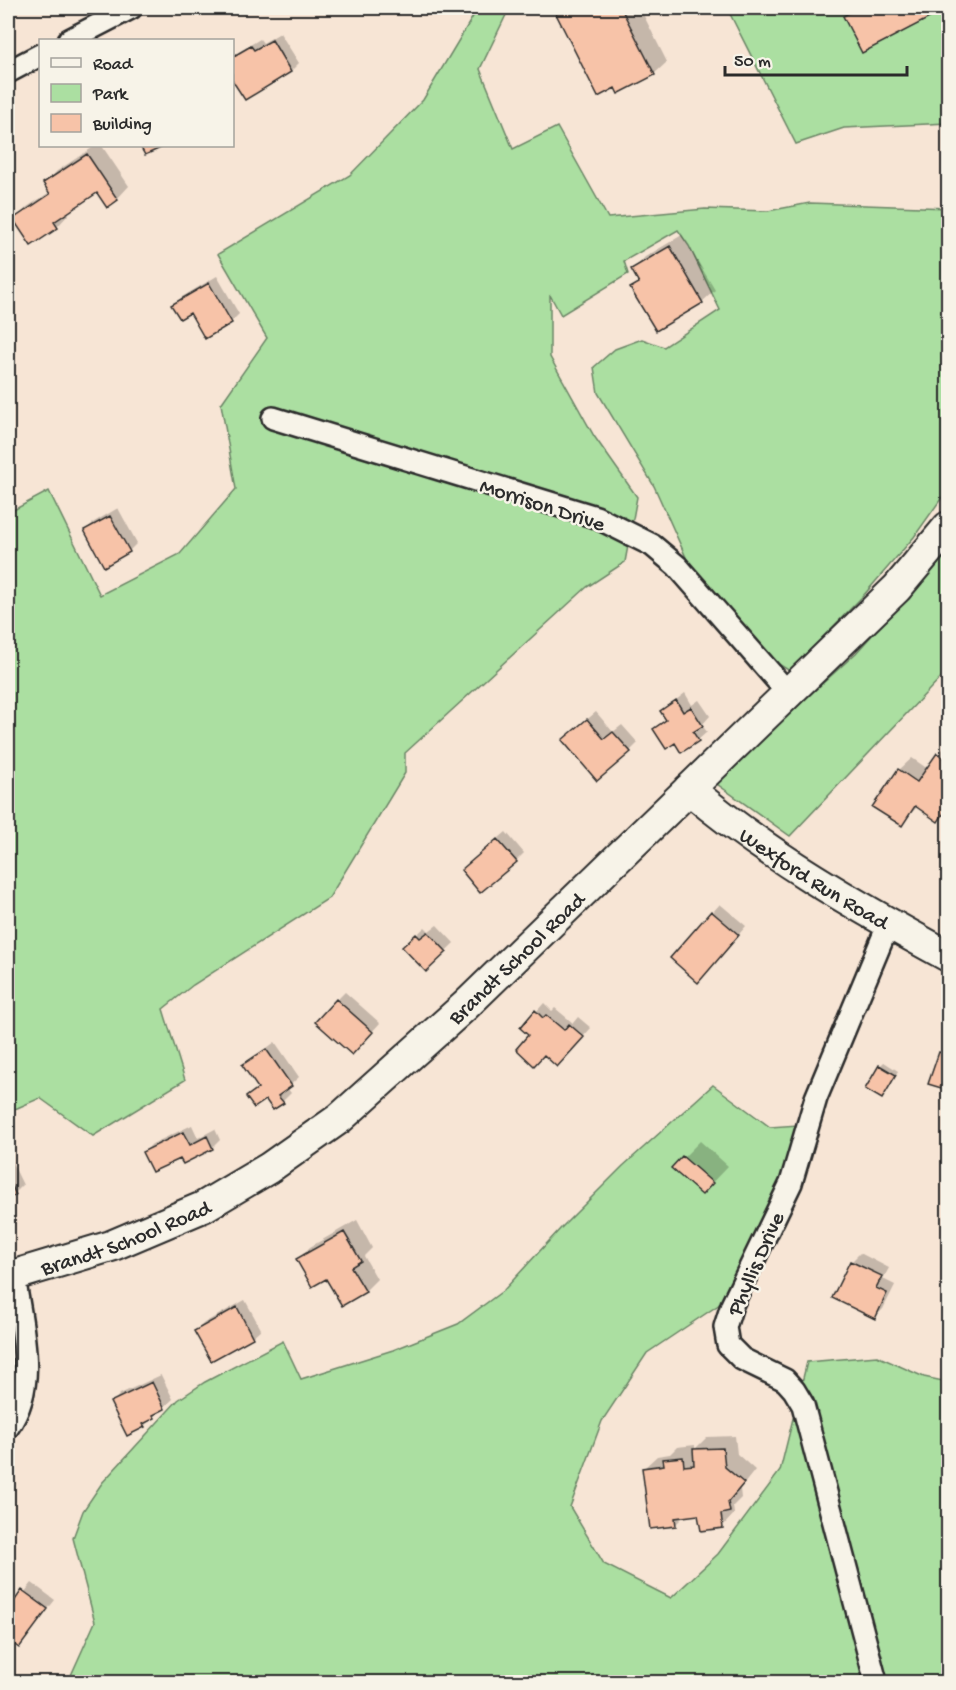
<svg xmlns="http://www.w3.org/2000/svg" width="956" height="1690" viewBox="0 0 956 1690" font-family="'Gochi Hand',sans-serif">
<rect width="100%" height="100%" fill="#f7e5d5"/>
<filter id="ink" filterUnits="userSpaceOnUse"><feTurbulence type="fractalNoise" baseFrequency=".0167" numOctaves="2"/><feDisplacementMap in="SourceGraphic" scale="12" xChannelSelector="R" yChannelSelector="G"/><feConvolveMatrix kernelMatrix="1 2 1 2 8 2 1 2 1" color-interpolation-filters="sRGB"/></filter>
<g filter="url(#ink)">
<!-- green -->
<path fill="#abdfa1" stroke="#6b8566" stroke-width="1.5" d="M478 8H503L506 15 480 69 513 149 557 127 608 218 705 209 768 211 810 203 948 208V489L914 537 863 596 790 671 775 662 694 575 654 486 598 393 594 367 615 349 642 339 664 347 720 310 689 246 678 230 624 261 628 274 561 315 550 295V357L594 436 637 497 625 562 587 587 405 753V773L329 898 193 985 163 1009 185 1080 93 1136 40 1098 8 1112V513L49 491 100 595 180 554 236 489 221 404 267 338 218 254 350 175 423 100Z
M727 8H948V123L844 128 796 144Z
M948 551V670L790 836 714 782 856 653Z
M713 1085 770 1127 798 1125 770 1212 720 1304 647 1353 602 1421 570 1507 604 1564 671 1598 718 1554 780 1471 807 1362 877 1356 924 1377 948 1382V1682H68L95 1622 73 1538 83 1511 102 1483 178 1400 205 1382 283 1341 301 1379 393 1350 458 1324 504 1290 561 1228 623 1166Z"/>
<!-- shadow -->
<path fill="#0003" d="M555 8H640L667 62 654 74 616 86 598 95Z
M853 8H943L938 12 863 51 845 16Z
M280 33 299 63 291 71 245 98 232 77V56L260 39 263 43Z
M95 146H102L129 186 117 199 98 191 67 211 69 214 57 227 15 220 27 207 50 192 45 184 57 171Z
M682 235 715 290 702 302 632 288 639 281 633 270 645 257Z
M217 276 239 314 231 322 173 305 182 297Z
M118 508 137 543 129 551 86 530 94 522Z
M685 693 692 705 699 700 710 716 702 725 707 732 698 740 675 741 655 729 667 718 662 711Z
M596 712 613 732 622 725 638 743 630 751 572 732Z
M948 744V810L938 820 918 806 901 824 899 770 912 758 928 769 938 754Z
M506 832 524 853 516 861 471 862Z
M720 904 746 926 706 973 672 958Z
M437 925 454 943 426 970 404 947 425 927 429 931Z
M345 992 380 1023 360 1045 337 1000Z
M544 1003 552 1011 555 1008 573 1023 578 1017 591 1028 565 1057 522 1028Z
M275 1042 299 1077 287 1088 291 1093 283 1101 266 1097H248L259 1087 244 1065Z
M948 1044V1089L930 1083 940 1053Z
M884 1062 898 1071 885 1093 880 1066Z
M192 1125 198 1138 215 1129 220 1140 212 1148 144 1152 152 1144Z
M700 1141 728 1166 702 1193 674 1167Z
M8 1154 23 1185 15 1193 8 1197Z
M357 1220 372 1248 364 1256 377 1279 365 1291 327 1277 297 1260 310 1247Z
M860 1253 889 1268 883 1279 895 1285 883 1309 875 1317 834 1297 851 1262Z
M245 1300 261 1329 252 1337 211 1359 196 1331 204 1323Z
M161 1375 173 1399 144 1426 112 1403 120 1394Z
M735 1436 737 1454 755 1470 740 1489 741 1498 733 1506 734 1514 722 1527 700 1513 685 1515 675 1525 644 1468 657 1456 670 1454 677 1447 695 1445V1449L707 1437Z
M32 1583 55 1600 18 1646 8 1638V1613Z"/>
<!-- building -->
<path fill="#f7c3a8" stroke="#2b2b2b" stroke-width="1.5" d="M553 8H621L655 75 618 94 615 88 598 97Z
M859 8H936L939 13 862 53 843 16Z
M272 40 291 72 245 100 232 80V57L251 46 254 50Z
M140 146H165L145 155Z
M87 154 118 200 107 208 97 193 54 222 58 228 31 246 13 219 50 194 43 183Z
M670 246 703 303 656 331 630 288 639 283 631 269Z
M209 283 232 323 205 339 190 313 180 319 171 305Z
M110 516 130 552 104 567 84 530Z
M676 700 683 712 691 707 703 726 693 732 699 741 681 753 675 743 666 749 653 729 666 720 660 711Z
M587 719 604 739 613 732 631 752 597 781 562 740Z
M937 753 948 761V807L938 822 915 806 902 826 872 807 898 769 917 782Z
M497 839 517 862 480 893 461 870Z
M711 911 739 935 698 983 670 958Z
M428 932 447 952 426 972 402 947 416 934 420 938Z
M336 999 373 1032 352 1055 315 1022Z
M535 1010 543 1018 546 1015 564 1030 569 1024 584 1037 557 1067 544 1055 534 1066 516 1049 528 1035 520 1028Z
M266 1049 292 1086 278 1096 284 1103 273 1110 266 1100 254 1108 246 1097 258 1088 242 1065Z
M939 1052 948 1055V1090L928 1084Z
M879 1065 896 1075 882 1099 865 1089Z
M183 1132 190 1145 207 1136 213 1149 183 1164 180 1159 152 1172 142 1152Z
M682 1156 713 1183 702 1195 671 1168Z
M8 1178 16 1195 8 1199Z
M344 1232 361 1261 351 1267 366 1292 342 1306 326 1279 312 1287 296 1259Z
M850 1261 882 1276 876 1288 887 1293 875 1319 832 1298Z
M237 1307 253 1338 211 1361 194 1331Z
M152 1382 165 1409 153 1415 155 1418 143 1424 145 1427 127 1436 110 1402Z
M723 1448 725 1467 744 1483 728 1502 730 1512 721 1514 723 1528 701 1531 698 1515 675 1518 676 1526 650 1529 642 1468 664 1465 663 1459 683 1457 684 1466 694 1465 693 1449Z
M22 1590 48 1609 19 1648 8 1640V1610Z"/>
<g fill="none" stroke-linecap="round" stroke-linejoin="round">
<!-- street casing -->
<g stroke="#2b2b2b" stroke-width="26">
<path id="street" d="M69 40 131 8
M8 72 40 55
M273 418 596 517 652 545 677 566 789 694
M8 1427C39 1384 21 1325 14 1276
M876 1682 803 1405 794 1390 785 1380 742 1359 728 1345 725 1327 732 1305 791 1183 816 1098 889 923"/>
</g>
<!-- secondary casing -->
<g stroke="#2b2b2b" stroke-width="34">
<g id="secondary">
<path id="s1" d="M689 789C768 856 858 907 948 956"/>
<path id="s2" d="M8 1277 111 1246 203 1207 269 1168 340 1118 465 1006 897 588 948 527"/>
</g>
</g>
<!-- street -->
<use href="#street" stroke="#f7f3e8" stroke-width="21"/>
<!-- secondary -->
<use href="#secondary" stroke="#f7f3e8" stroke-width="30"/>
</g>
</g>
<g text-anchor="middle" stroke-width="5" stroke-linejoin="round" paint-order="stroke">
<!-- street labels -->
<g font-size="22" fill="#2b2b2b" stroke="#f7f3e8">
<text transform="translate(543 503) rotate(18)" y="8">Morrison Drive</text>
<text dy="8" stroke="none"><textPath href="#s1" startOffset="154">Wexford Run Road</textPath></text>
<text dy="8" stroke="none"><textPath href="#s2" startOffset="609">Brandt School Road</textPath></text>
<text dy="8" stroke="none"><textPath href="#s2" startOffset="124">Brandt School Road</textPath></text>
<text transform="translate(754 1263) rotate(-66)" y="8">Phyllis Drive</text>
</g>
</g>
<!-- margin -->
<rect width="956" height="1690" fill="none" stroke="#f7f3e8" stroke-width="30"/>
<rect x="15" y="15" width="926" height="1660" fill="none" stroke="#2b2b2b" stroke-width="2" filter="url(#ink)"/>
<!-- legend -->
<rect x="39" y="39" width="195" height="108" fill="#f7f3e8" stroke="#a5a39c" stroke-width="1.5"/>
<rect x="51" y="58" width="30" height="9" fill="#f7f3e8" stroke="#a5a39c" stroke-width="1.5"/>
<text x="93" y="69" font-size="18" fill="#2b2b2b">Road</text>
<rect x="51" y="84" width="30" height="18" fill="#abdfa1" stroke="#a5a39c" stroke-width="1.5"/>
<text x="93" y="99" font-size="18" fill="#2b2b2b">Park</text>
<rect x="51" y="114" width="30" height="18" fill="#f7c3a8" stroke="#a5a39c" stroke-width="1.5"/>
<text x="93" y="129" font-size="18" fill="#2b2b2b">Building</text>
<!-- scale -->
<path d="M725 66v9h182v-9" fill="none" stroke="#2b2b2b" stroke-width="3"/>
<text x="734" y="66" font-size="18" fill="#2b2b2b" stroke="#f7f3e8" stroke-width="4.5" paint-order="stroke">50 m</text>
</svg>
